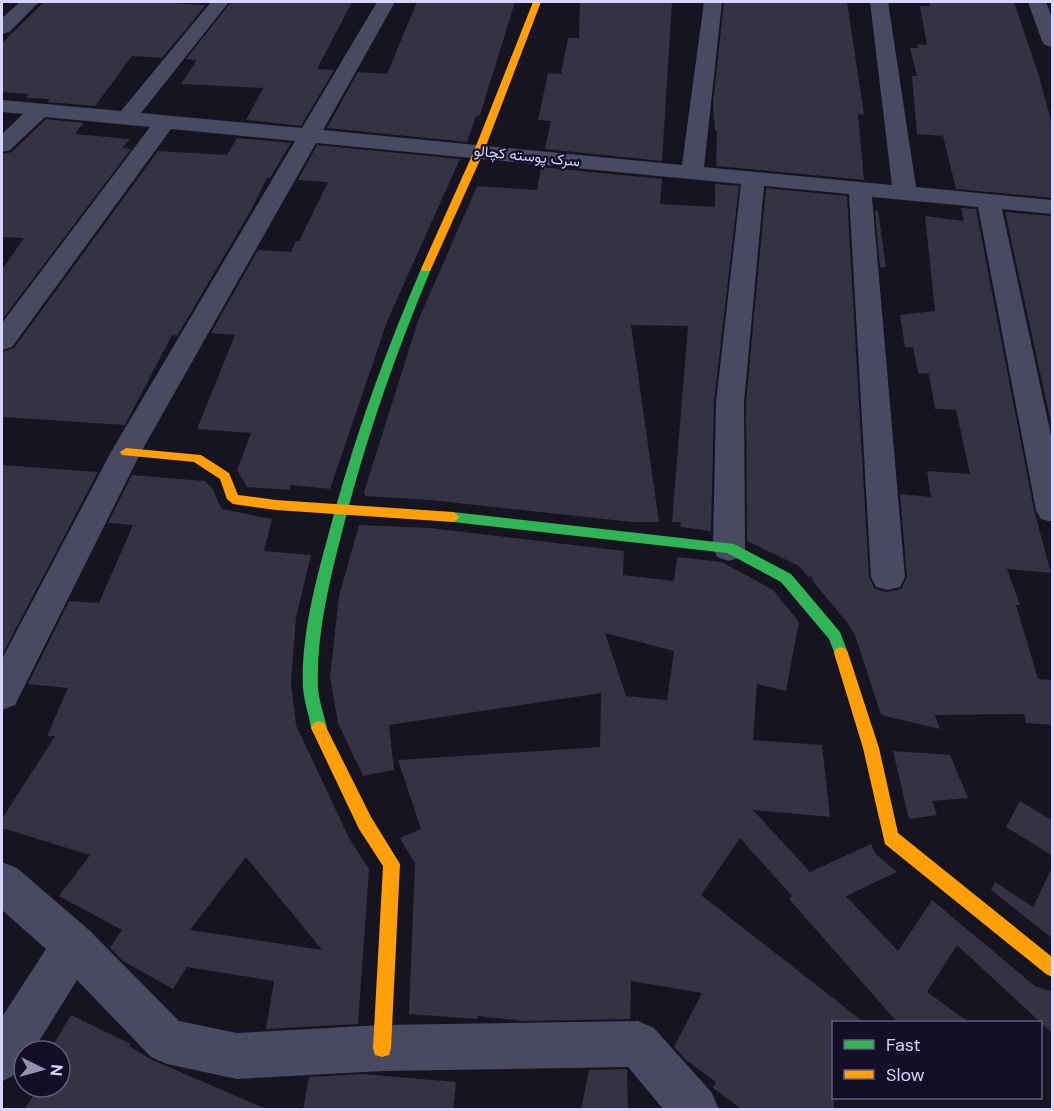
<svg xmlns="http://www.w3.org/2000/svg" width="1054" height="1111" viewBox="0 0 1054 1111" font-family="'DM Sans',Vazirmatn,sans-serif">
<rect width="100%" height="100%" fill="#161421"/>
<!-- building -->
<path fill="#343243" fill-rule="evenodd" d="M44 2H150L206 5 162 58 132 56 95 106 47 102 50 99 26 98 29 94 2 92V43Z
M231 2H352L317 69 334 70 301 126 246 120 263 88 181 84 197 60 186 59Z
M417 2H515L480 115 476 116 467 142 327 128 358 72 387 74Z
M580 2H672L662 161 545 149 551 121 538 120 548 73 561 74 568 38H579Z
M724 2H847L864 115 858 114 864 180 716 166 717 131H715L713 103Z
M929 2H1014L1039 76 1053 128V198L956 189 943 136 917 134 912 76H917L910 48H918L917 44 927 45 920 6H930Z
M46 119 83 123 75 134 130 139 122 148 131 149 2 320V270L24 238 2 237V154L12 152Z
M237 138 291 143 270 178H267L250 212 177 336 172 335 125 425 2 417V352L14 348 158 151 227 155Z
M317 145 460 159 388 319 330 489 291 485 289 490 247 487 237 470 251 433 197 429 235 335 211 333 258 250 291 252 296 241H299L328 182 298 180Z
M541 167 662 179 660 204 715 207V184L739 186 714 402 711 531 680 527 681 522H672L688 326 631 325 659 522H632L430 500 365 496 364 492 418 321 477 186 537 190Z
M766 188 847 196 869 577 875 589 887 592 901 589 907 577 900 494 931 497 927 471 970 474 956 410 935 409 929 374 918 373 913 347H905L900 315 935 311 925 216 964 221 961 208 976 209 1034 510 1051 573 1007 569 1020 605H1016L1038 679 1053 680V725L1026 723 1024 714 935 715 940 729 881 715 855 635 849 625 815 584 810 575 809 578 799 566 747 541 746 402Z
M875 211H878L886 267 880 268Z
M1005 212 1053 216V432Z
M2 465 98 472 2 655Z
M132 475 205 481 212 488 222 509 272 519 264 551 311 555 296 618 291 682 296 725 349 838 369 869 358 1024 266 1029 274 981 187 967 173 989 123 961 110 948 122 930 59 896 90 855 2 828V819L55 736H47L68 688 28 684 69 601 99 603 133 525 108 523ZM246 857 322 950 190 930Z
M359 525 430 528 624 551 623 575 674 581 677 557 722 562 773 590 799 622 786 691 757 684 753 740 822 745 830 817 753 810 810 872 871 844 876 854 897 872 846 896 898 951 932 900 1035 986 1053 992V1034L957 945 927 992 970 1023H898L789 899 792 896 740 838 701 895 865 1023H834V1110H743L713 1088 716 1082 686 1060 674 1047 702 993 631 981 630 1019 523 1021 478 1016 477 1019 409 1014 415 864 400 838 421 829 398 760 600 747 601 693 389 725 394 770 363 776 338 723 330 677 339 596ZM605 633 674 651 667 700 626 696Z
M893 751 950 755 968 798 932 801 937 815 909 819Z
M1020 801 1053 821V856L1006 827Z
M1053 866V939L991 890 995 882 1033 907Z
M71 1015 131 1044 129 1046 150 1059 269 1110H24L39 1087H60V1051L50 1050Z
M627 1069 628 1110H581L589 1070Z
M362 1074 456 1082 453 1110H303L309 1077Z"/>
<g fill="none" stroke-linecap="round" stroke-linejoin="round">
<!-- street -->
<path fill="#4a4962" fill-rule="evenodd" d="M20 2H39L9 32 2 34V18Z
M211 2H229L141 113 302 128 377 2H395L323 130 682 165 704 2H722L704 167 892 185 870 2H888L916 187 1052 200V214L1002 209 1052 440V522L1041 519 1036 510 978 207 872 197 905 577 900 587 888 590 876 587 871 577 849 194 764 186 744 402 745 548 741 557 729 561 717 557 713 548 716 402 741 184 316 143 141 452 15 705 2 710V659L111 452 295 141 171 129 12 347 2 350V323L150 127 45 117 10 150 2 152V134L23 114 2 112V100L121 111Z
M1028 2H1046L1052 18V47L1045 45 1042 41Z
M2 862 17 868 89 930 179 1021 237 1033 382 1025 638 1021 654 1028 712 1093 719 1110H664L628 1067 382 1071 237 1079 167 1064 151 1057 77 980 33 1051H24C24 1070 19 1074 2 1081V1017L46 949 2 910Z"/>
<!-- fast -->
<path fill="#30b455" fill-rule="evenodd" d="M426 266 431 269C394 357 363 447 340 540 328 587 316 639 318 688 319 701 324 715 327 728L324 733 319 735 314 733 311 728C309 715 304 701 303 688 301 639 314 587 327 540 351 447 383 357 421 269Z
M453 512 734 544 791 574 840 632 848 653 846 657 841 659 836 657 829 639 781 582 727 553 453 522 446 517Z"/>
<!-- slow -->
<path fill="#ff9f0a" fill-rule="evenodd" d="M533 2H541L484 151 431 269 430 271H422L421 269 474 151Z
M126 448 201 455 229 473 238 495 276 500 453 512 460 517 453 522 276 510 233 504 227 499 220 479 194 462 122 455 120 452Z
M841 647 846 649 848 653 879 748 898 833 1052 957V977L1046 974 885 844 863 748 834 653 836 649Z
M319 721 324 723 371 817 400 864 391 1048 389 1055 382 1057 375 1055 373 1048 383 866 359 829 311 728 314 723Z"/>
</g>
<g text-anchor="middle" stroke-width="4.5" stroke-linejoin="round" paint-order="stroke">
<!-- far-street labels -->
<g font-size="15" fill="#d9d4ff" stroke="#130f26">
<text transform="translate(527 156) rotate(6)" y="5">سرک پوسته کچالو</text>
</g>
</g>
<!-- border -->
<rect width="1054" height="1111" fill="none" stroke="#d9d4ff" stroke-width="6"/>
<!-- legend -->
<rect x="832" y="1021" width="210" height="78" fill="#130f26" stroke="#625e7d" stroke-width="1.5"/>
<rect x="844" y="1040" width="30" height="9" fill="#30b455" stroke="#625e7d" stroke-width="1.5"/>
<text x="886" y="1051" font-size="18" fill="#d9d4ff">Fast</text>
<rect x="844" y="1070" width="30" height="9" fill="#ff9f0a" stroke="#625e7d" stroke-width="1.5"/>
<text x="886" y="1081" font-size="18" fill="#d9d4ff">Slow</text>
<!-- north arrow -->
<g transform="translate(42 1069) rotate(95)"><circle r="28" fill="#130f26" stroke="#625e7d" stroke-width="1.5"/>
<path d="M0-4.5L10 22L0 15L-10 22Z" fill="#9591b1"/>
<text y="-9" font-size="16" font-weight="bold" text-anchor="middle" fill="#d9d4ff">N</text>
</g>
</svg>
